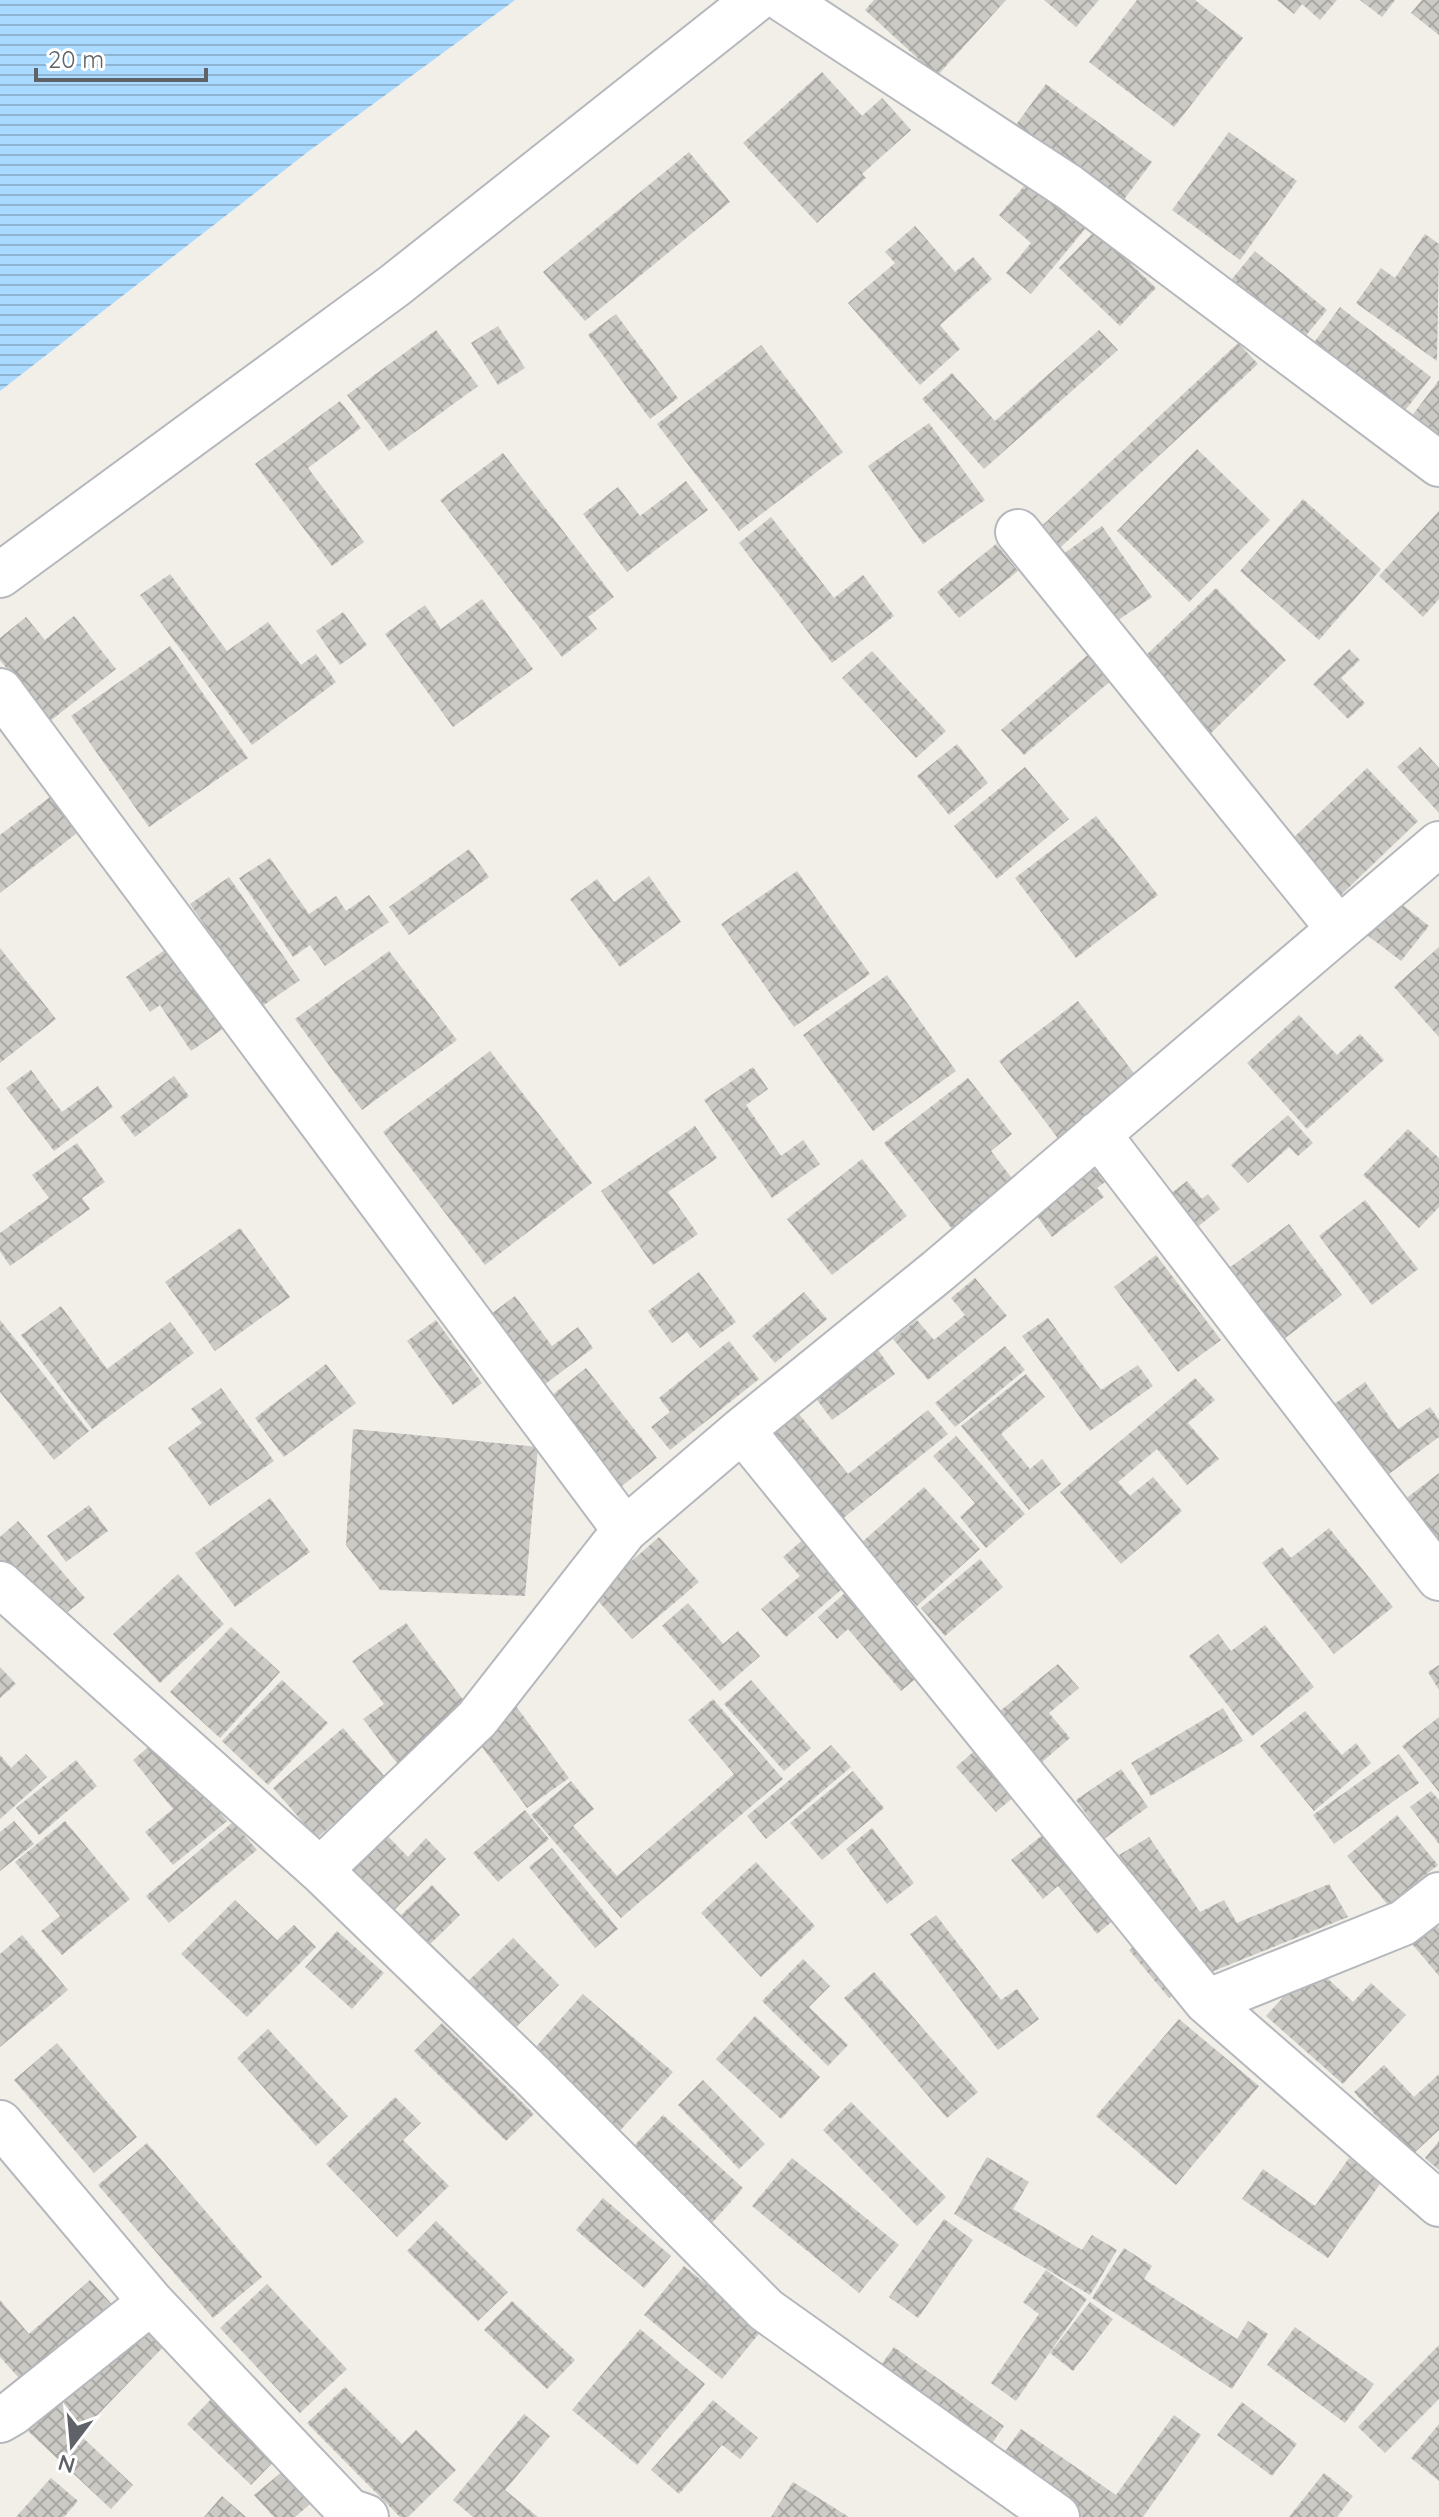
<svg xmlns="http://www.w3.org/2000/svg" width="1439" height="2517" viewBox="0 0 1439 2517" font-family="Quicksand,sans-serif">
<defs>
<pattern id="water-rules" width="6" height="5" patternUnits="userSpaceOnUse" patternTransform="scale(2)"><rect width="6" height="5" fill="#aadaff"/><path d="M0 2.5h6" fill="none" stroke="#8eb4d2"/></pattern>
<pattern id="building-cross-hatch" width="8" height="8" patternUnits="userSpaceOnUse" patternTransform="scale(2)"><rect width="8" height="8" fill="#cccac5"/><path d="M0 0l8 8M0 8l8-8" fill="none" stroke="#a9a8a4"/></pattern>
</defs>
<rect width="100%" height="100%" fill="#f1efe8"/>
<!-- water -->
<path fill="url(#water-rules)" d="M0 0H515L309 151 0 391Z"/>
<!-- building -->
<path fill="url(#building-cross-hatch)" d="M874 0H1006L937 76 865 10Z
M1044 0H1099L1076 27Z
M1137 0H1195L1243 38 1174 127 1089 62Z
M1277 0H1337L1320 20 1302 4 1294 14Z
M1360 0H1395L1382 17Z
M1422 0H1439V35L1411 13Z
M822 72 862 116 882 98 911 130 862 174 866 178 817 223 743 143Z
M1046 84 1152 162 1116 210 1010 133Z
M1229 132 1297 181 1240 260 1172 210Z
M689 152 730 202 585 321 543 272Z
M1033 176 1090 223 1031 294 1006 273 1031 243 999 215Z
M915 226 955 272 973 257 992 279 940 325 960 349 920 385 848 303 895 263 885 252Z
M1096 230 1156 288 1120 326 1059 268Z
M1425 234 1439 244 1437 361 1356 303 1381 268 1395 278Z
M1255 251 1327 310 1299 344 1227 285Z
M1340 307 1431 377 1400 417 1310 348Z
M616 314 678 398 650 419 588 335Z
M498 326 525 368 498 385 471 343Z
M436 330 478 386 389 451 347 395Z
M1099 330 1118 350 984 469 922 399 952 373 995 421Z
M1238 343 1258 364 1050 557 1031 536Z
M761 345 843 452 739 531 657 424Z
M1439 380V444L1408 421Z
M340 401 361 428 308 468 364 542 332 566 255 464Z
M929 423 985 500 923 544 868 466Z
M1197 449 1270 520 1189 602 1117 531Z
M503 453 614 597 588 617 597 629 562 657 440 500Z
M686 481 708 510 627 572 583 514 618 487 640 516Z
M1303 499 1381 569 1319 640 1240 571Z
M1439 511V599L1423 617 1379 576Z
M771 517 834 598 863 575 894 616 832 663 739 543Z
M1102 526 1152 597 1108 627 1059 557Z
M996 544 1018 571 959 618 937 592Z
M170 574 227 651 268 622 301 665 316 654 336 682 252 745 140 595Z
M1216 588 1286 660 1209 735 1138 663Z
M482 599 533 669 453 727 385 634 425 605 441 629Z
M343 612 367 645 340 665 316 631Z
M74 616 116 669 49 722 0 660V638L26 617 45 640Z
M170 646 248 758 149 827 71 716Z
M1349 649 1360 660 1341 678 1365 703 1348 719 1313 684Z
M872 651 946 731 916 758 842 678Z
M1091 652 1114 678 1024 755 1001 730Z
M957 744 988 783 949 815 917 776Z
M1420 747 1439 768V813L1397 767Z
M1025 767 1069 819 997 879 954 826Z
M1367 768 1418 821 1341 895 1290 841Z
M50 797 77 833 0 893V835Z
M1096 816 1158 895 1076 958 1015 878Z
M469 849 489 877 409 935 389 907Z
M270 858 309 914 336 896 346 911 369 895 389 922 325 966 310 945 293 957 239 878Z
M797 871 870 974 794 1027 721 924Z
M649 876 681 922 620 967 570 899 597 879 614 902Z
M229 877 300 980 261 1007 190 904Z
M1395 899 1429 926 1401 961 1367 935Z
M172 945 227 1026 191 1051 160 1005 150 1012 126 977Z
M1439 947V1037L1394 987Z
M0 948 56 1019 0 1063Z
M389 951 457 1040 362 1110 295 1019Z
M887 975 956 1071 873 1131 803 1035Z
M1078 1001 1140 1081 1060 1141 999 1061Z
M1299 1015 1337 1055 1360 1034 1384 1060 1307 1129 1247 1063Z
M490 1051 592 1183 485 1265 383 1132Z
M753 1067 768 1089 746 1105 781 1156 803 1140 820 1164 772 1198 704 1100Z
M31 1070 62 1112 98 1086 113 1107 54 1151 6 1088Z
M174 1076 189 1096 135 1137 120 1117Z
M968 1078 1012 1134 991 1151 1014 1181 952 1229 884 1143Z
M1288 1115 1313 1143 1298 1156 1289 1147 1248 1183 1231 1165Z
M695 1126 717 1158 668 1192 698 1234 653 1265 601 1191Z
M1408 1129 1439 1158V1207L1419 1228 1363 1175Z
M77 1143 105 1182 82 1198 90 1209 10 1266 0 1251V1233L49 1198 32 1175Z
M862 1159 907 1216 832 1275 787 1219Z
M1102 1161 1113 1176 1097 1188 1104 1197 1052 1237 1034 1212Z
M1187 1181 1202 1199 1208 1194 1220 1209 1191 1232 1164 1199Z
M1365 1200 1418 1269 1372 1305 1319 1236Z
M1289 1224 1342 1295 1272 1348 1218 1276Z
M240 1228 290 1297 215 1351 165 1282Z
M1156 1255 1221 1340 1178 1372 1114 1287Z
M699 1272 736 1322 700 1348 687 1332 672 1343 648 1311Z
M975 1278 1007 1316 928 1380 893 1339 917 1320 934 1340 965 1315 951 1298Z
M804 1292 827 1319 775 1363 752 1336Z
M515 1296 552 1346 578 1327 593 1348 540 1388 487 1317Z
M61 1306 107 1369 170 1322 194 1353 92 1429 21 1335Z
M1048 1318 1101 1390 1138 1365 1153 1386 1090 1431 1022 1336Z
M0 1320 89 1431 54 1460 0 1392Z
M436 1320 482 1383 453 1405 407 1341Z
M729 1341 759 1379 670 1450 651 1427 670 1412 659 1398Z
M1005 1346 1025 1370 955 1427 935 1403Z
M876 1347 895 1374 832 1420 812 1393Z
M326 1364 356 1403 284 1457 255 1418Z
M586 1368 657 1458 617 1490 546 1400Z
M1026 1374 1045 1397 1001 1434 1030 1469 1042 1459 1061 1484 1029 1510 961 1426Z
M1195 1378 1215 1400 1188 1423 1219 1459 1187 1485 1157 1449 1118 1482 1130 1496 1153 1477 1182 1511 1121 1564 1060 1492Z
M1365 1382 1398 1429 1430 1407 1439 1420V1437L1378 1482 1326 1410Z
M221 1388 274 1461 210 1506 168 1448 202 1423 191 1409Z
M794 1408 848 1474 928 1410 948 1434 841 1520 768 1430Z
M353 1429 538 1447 525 1596 380 1590 346 1545Z
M956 1436 1025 1514 986 1548 960 1517 975 1503 933 1456Z
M1439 1473V1551L1395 1507Z
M924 1487 980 1549 917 1606 860 1544Z
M270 1498 310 1552 235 1607 195 1553Z
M89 1505 108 1531 66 1562 47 1536Z
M18 1521 85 1598 51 1625 0 1566V1537Z
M1329 1528 1393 1607 1334 1654 1262 1563 1282 1547 1291 1558Z
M807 1536 849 1583 786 1637 761 1609 800 1576 783 1557Z
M659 1537 699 1582 632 1639 593 1595Z
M980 1559 1003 1587 945 1636 921 1608Z
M178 1574 224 1624 160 1683 113 1634Z
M854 1585 927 1669 901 1691 848 1629 837 1639 818 1617Z
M688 1603 723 1644 738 1631 760 1656 720 1691 662 1626Z
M406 1623 470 1709 397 1763 363 1719 384 1704 352 1661Z
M1265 1625 1314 1687 1252 1736 1189 1656 1218 1634 1231 1651Z
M231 1627 280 1672 220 1738 170 1692Z
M1058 1664 1079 1688 1049 1713 1070 1738 1042 1762 1000 1711Z
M1439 1665V1690L1428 1672Z
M0 1667 16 1684 0 1698Z
M282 1680 328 1723 268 1785 222 1741Z
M751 1680 811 1748 784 1771 724 1704Z
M713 1699 783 1779 621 1918 531 1815 571 1781 594 1809 573 1826 617 1876 734 1774 688 1720Z
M513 1702 569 1778 527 1808 471 1732Z
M1223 1708 1243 1741 1151 1796 1131 1763Z
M1305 1711 1342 1755 1356 1743 1371 1763 1314 1811 1260 1746Z
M1439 1717V1792L1402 1746Z
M343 1728 386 1778 317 1838 273 1788Z
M159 1738 227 1821 173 1865 145 1832 173 1809 133 1760Z
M831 1745 851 1767 766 1839 747 1816Z
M980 1746 1021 1791 996 1812 956 1767Z
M26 1754 47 1777 0 1819V1755L11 1768Z
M1399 1754 1419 1783 1334 1844 1313 1815Z
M76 1760 97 1786 39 1835 16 1808Z
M1121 1769 1148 1807 1104 1839 1076 1800Z
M853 1771 884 1808 822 1860 790 1823Z
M1431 1791 1439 1800V1844L1410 1807Z
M525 1810 549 1839 498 1882 473 1853Z
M1397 1815 1438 1865 1388 1905 1347 1856Z
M14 1821 34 1844 0 1871V1832Z
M65 1821 130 1899 62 1955 41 1931 60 1916 15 1862Z
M233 1822 257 1850 169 1923 146 1896Z
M380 1828 408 1857 426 1838 446 1859 389 1915 341 1866Z
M872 1828 914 1883 887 1904 846 1849Z
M1049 1830 1120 1915 1097 1934 1058 1886 1043 1899 1011 1860Z
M1149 1837 1200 1912 1224 1900 1237 1923 1329 1884 1348 1917 1206 1974 1119 1855Z
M552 1848 618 1929 595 1948 529 1867Z
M756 1862 815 1926 761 1977 701 1913Z
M432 1885 460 1915 422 1952 394 1922Z
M235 1900 277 1940 294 1925 316 1947 247 2017 181 1954Z
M1426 1912 1439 1928V1976L1402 1932Z
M936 1915 1001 2000 1017 1989 1039 2019 998 2050 910 1934Z
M337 1931 384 1973 352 2009 305 1967Z
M22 1935 68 1990 0 2047V1954Z
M513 1938 559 1985 508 2035 461 1988Z
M1143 1939 1183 1986 1169 1998 1129 1950Z
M803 1959 830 1986 809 2007 848 2045 828 2066 762 2001Z
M1313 1965 1353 2002 1371 1983 1406 2015 1343 2084 1266 2016Z
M874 1972 978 2092 947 2118 844 1998Z
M583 1994 673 2072 616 2135 527 2057Z
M755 2016 820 2077 781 2119 716 2059Z
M1179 2019 1259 2086 1176 2185 1096 2116Z
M442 2023 534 2114 506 2141 414 2051Z
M268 2029 348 2116 316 2146 237 2058Z
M57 2043 137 2137 94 2173 14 2080Z
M1384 2065 1414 2097 1439 2074V2130L1412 2155 1354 2092Z
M703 2080 765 2144 739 2169 678 2105Z
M395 2097 421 2123 403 2140 449 2186 397 2237 326 2164Z
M851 2102 946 2197 917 2226 823 2130Z
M663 2115 743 2188 712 2223 631 2149Z
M1439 2141V2170L1425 2158Z
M147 2143 262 2277 213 2318 98 2185Z
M987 2157 1029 2182 1013 2209 1082 2250 1092 2235 1117 2250 1090 2295 954 2214Z
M792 2158 899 2245 859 2293 752 2206Z
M1349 2158 1382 2181 1328 2258 1242 2199 1263 2169 1315 2206Z
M603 2198 671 2256 644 2288 576 2230Z
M944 2219 973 2240 918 2318 889 2297Z
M436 2221 508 2292 478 2321 407 2251Z
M1124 2248 1152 2266 1144 2279 1237 2339 1248 2321 1268 2334 1232 2389 1092 2298Z
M684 2266 762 2330 722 2379 644 2315Z
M1046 2270 1087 2299 1016 2401 991 2383 1039 2314 1023 2302Z
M90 2280 117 2310 28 2388 0 2357V2300L29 2334Z
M267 2284 347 2369 300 2413 220 2328Z
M512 2301 575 2360 547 2389 484 2330Z
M1090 2302 1113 2319 1073 2371 1050 2353Z
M140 2314 169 2341 79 2434 133 2485 111 2509 28 2431Z
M1295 2327 1374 2384 1345 2423 1267 2365Z
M640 2329 705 2384 637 2465 572 2410Z
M1439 2345V2399L1385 2453 1358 2427Z
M894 2347 1004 2426 984 2455 873 2376Z
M345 2387 402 2444 416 2430 456 2470 408 2517H400L307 2423Z
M217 2393 280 2455 251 2485 187 2424Z
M713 2400 758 2438 740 2459 722 2445 679 2494 651 2470Z
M1242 2402 1297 2444 1272 2476 1217 2435Z
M524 2414 550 2436 505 2490 538 2517H473L453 2500Z
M1174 2415 1201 2435 1143 2517H1073L997 2463 1021 2429 1116 2495Z
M1439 2424V2481L1411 2458Z
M288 2467 316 2499 295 2517H274L254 2495Z
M1324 2473 1353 2496 1337 2517H1289Z
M51 2478 78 2501 64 2517H16Z
M793 2482 849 2517H771Z
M222 2496 246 2517H204Z"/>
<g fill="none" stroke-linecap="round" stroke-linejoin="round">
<!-- minor casing -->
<g stroke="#b5b8bc" stroke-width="48">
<path id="minor" d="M784 0 1069 187 1439 464
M1018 532 1339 929
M0 691 625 1530
M1098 1134 1439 1578
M742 1430 1207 2002 1439 2204
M0 1584 320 1870 533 2076 766 2310 1057 2517
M320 1870 477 1719 625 1530 742 1430 938 1271 1439 844
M1207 2002 1403 1923 1439 1895
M0 2123 151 2302 349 2511 366 2517
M0 2420 12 2413 151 2302"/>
</g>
<!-- tertiary casing -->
<g stroke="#b5b8bc" stroke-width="48">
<path id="tertiary" d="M0 575 394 286 755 0"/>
</g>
<!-- minor -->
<use href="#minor" stroke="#fff" stroke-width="44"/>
<!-- tertiary -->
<use href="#tertiary" stroke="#fff" stroke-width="44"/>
</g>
<!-- north arrow -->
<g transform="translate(72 2445) rotate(196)" stroke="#ffffff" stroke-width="6" paint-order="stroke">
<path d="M0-6L14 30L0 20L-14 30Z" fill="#5f6368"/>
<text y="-12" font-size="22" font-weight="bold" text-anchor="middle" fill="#5f6368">N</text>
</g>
<!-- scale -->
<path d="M36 68v12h170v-12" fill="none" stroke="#5f6368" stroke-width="4"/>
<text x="48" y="68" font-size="24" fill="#5f6368" stroke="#ffffff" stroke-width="6" paint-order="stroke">20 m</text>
</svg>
